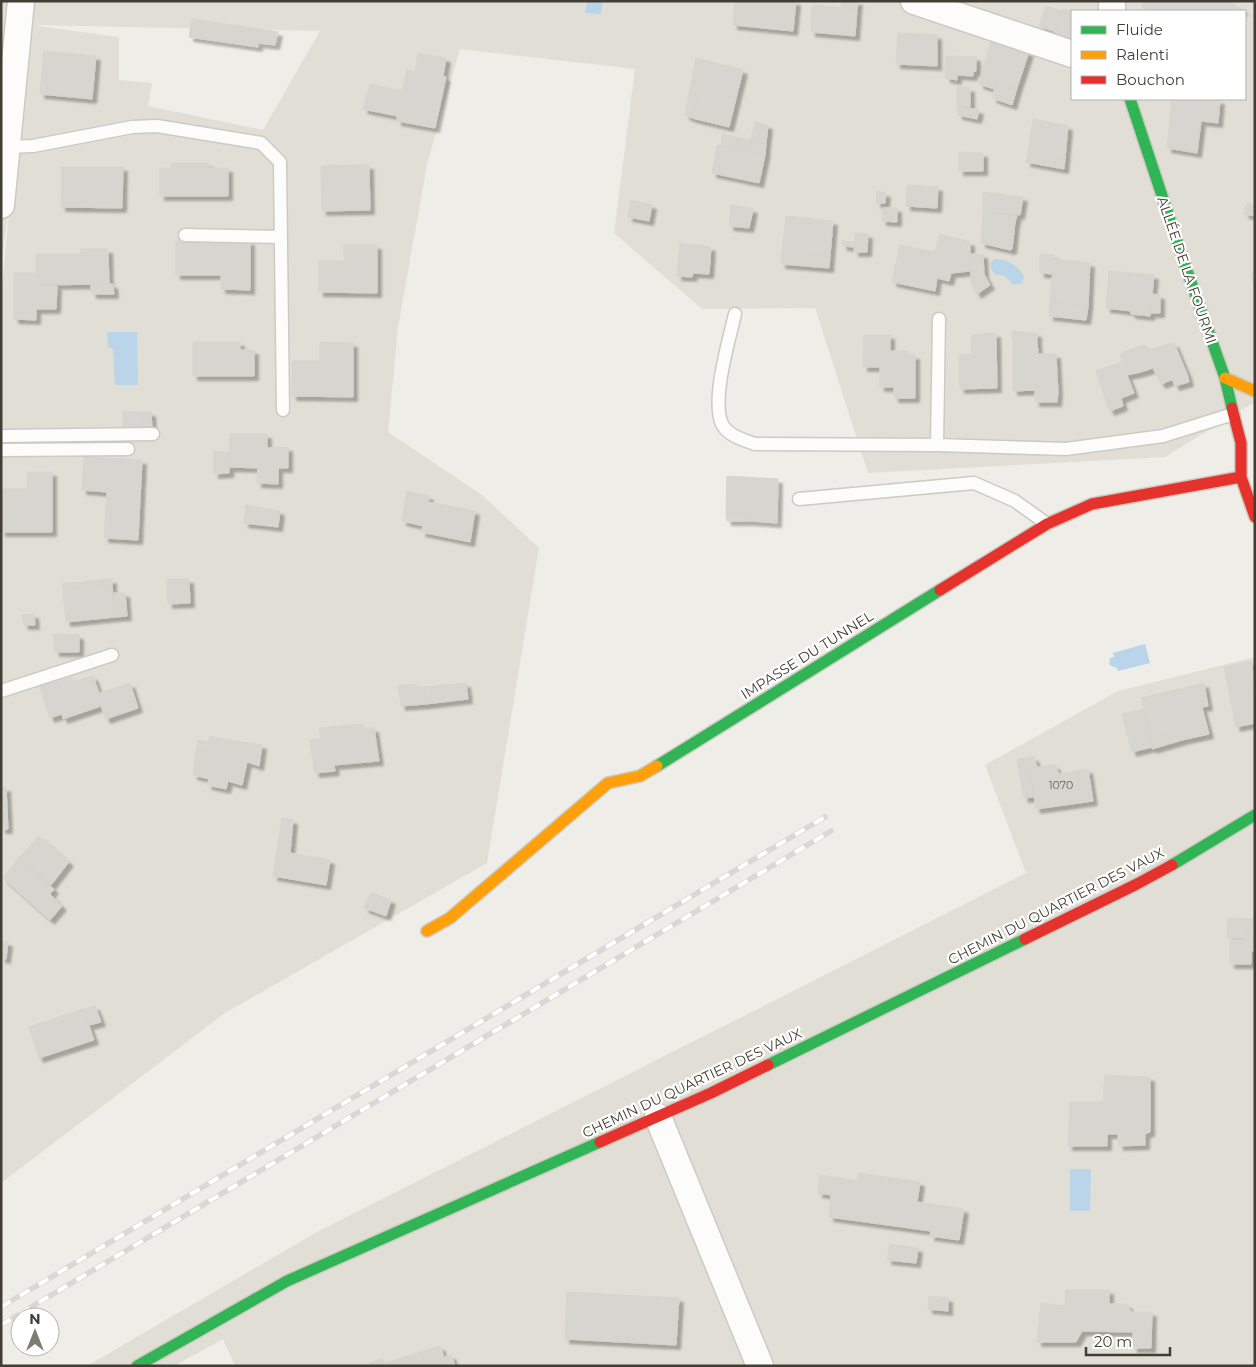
<svg xmlns="http://www.w3.org/2000/svg" width="1256" height="1367" viewBox="0 0 1256 1367" font-family="Montserrat,sans-serif">
<defs>
<filter id="shadow"><feDropShadow dx="4.5" dy="4.5" stdDeviation="1" flood-color="#0004"/></filter>
</defs>
<rect width="100%" height="100%" fill="#eeede7"/>
<!-- residential -->
<path fill="#e1dfd5" fill-rule="evenodd" d="M1 1H1255V402L1165 457 868 473 815 308 702 309 614 233 635 69 460 49 427 164 398 328 388 432 482 495 539 548 487 863 225 1013 1 1183V436L140 427 1 432V299L10 200 1 264ZM1072 11H1245V99H1072ZM37 26V25L320 31 263 130 148 106 152 83 119 80V37ZM30 42 23 126 16 153Z
M1255 657V1366H235L223 1339 174 1366H87L317 1232 1026 873 985 765 1118 691Z"/>
<!-- water -->
<path fill="#bad4e9" d="M587 1H603L601 14 585 13Z
M994 259C1006 258 1017 265 1024 276L1022 283 1013 285 1005 276 995 274 991 269V263Z
M107 332H137L138 385H115L113 349 108 347Z
M1145 644 1150 663 1118 671 1116 667H1113L1109 664 1110 658 1114 657 1113 653Z
M1070 1169H1091L1090 1211H1070Z"/>
<!-- building -->
<path fill="#d7d5d0" stroke="#d6d4cd" filter="url(#shadow)" d="M735 1H796L793 31 733 25Z
M842 1H858L857 9 841 8Z
M1143 1H1228L1244 11H1152L1143 8Z
M812 5 857 9 855 36 811 32Z
M1046 6 1062 11 1056 32 1039 26Z
M1064 9 1072 12V42L1054 36 1062 11Z
M192 19 278 32 275 45 258 43V47L189 37Z
M898 33 937 35V66L896 64Z
M991 40 1029 52 1017 88 997 82 994 89 979 84Z
M44 51 96 56 92 99 40 94Z
M418 53 446 58 443 76 446 77 435 128 397 121V116L363 109 370 84 402 91 407 70 415 72Z
M946 56H956V70H945Z
M956 56 976 57V71L973 72V76L956 75Z
M696 58 708 61 692 118 685 115Z
M708 61 743 70 729 127 692 118Z
M945 70H956L957 80 946 78Z
M997 82 1017 88 1012 105 992 98Z
M957 87 970 88V107L957 106Z
M1172 99 1220 100 1218 123 1201 121 1197 153 1167 148Z
M957 106 979 110 977 119 958 115Z
M1033 119 1068 126 1065 159 1028 153Z
M755 122 768 125 766 143 755 140 751 153 748 152Z
M722 134 750 140 748 152 721 146Z
M755 140 766 143 765 155 751 153Z
M717 145 765 155 759 183 712 173Z
M959 152 983 153V171H959Z
M1028 153 1065 159 1064 169 1026 162Z
M171 163H208V168H228V196H160V168H171Z
M369 165 370 210 322 211 321 166Z
M62 167H123L122 208 61 207Z
M907 185 938 187 937 208 906 206Z
M877 191 886 193 885 203H876Z
M983 192 1023 197 1020 215 983 212Z
M631 200 652 205 649 221 628 217Z
M1247 203 1255 206V216L1244 214Z
M731 205 753 209 749 228 729 226Z
M883 208H897V222L882 221Z
M983 212 1010 215 1009 221 1015 222 1012 249 1010 250 981 243Z
M1010 215 1017 216 1015 222 1009 221Z
M786 216 833 221 830 256 782 251Z
M855 233 868 234 867 252H854Z
M940 234 970 242V271L951 273 949 281 937 278 935 291 892 282 900 245 935 252Z
M176 241H250V290L221 289V275H176Z
M842 241 854 242V247L843 246Z
M680 243 711 247 709 274 693 273 692 277 677 276Z
M344 245H377V293L319 292V261H344Z
M81 249H108L109 284 36 285V254H80Z
M782 251 830 256 829 268 781 264Z
M970 254H983L984 274 990 285 977 294 971 283Z
M1040 254 1054 255 1053 274 1040 273Z
M1054 259 1090 263 1088 307 1050 301Z
M1109 271 1154 275 1150 316 1131 314V311L1106 308Z
M1255 272V286L1250 274Z
M14 273H36V285L57 286 56 309H36V320L14 319Z
M109 284H113L114 294H92L91 285Z
M1152 294 1160 295V313H1151Z
M1050 301 1088 307 1086 320 1049 316Z
M1012 331 1037 333V341L1013 342Z
M996 333 997 388 960 389 959 355 971 354 972 335Z
M864 335H890V351H906L905 355H915V398H894V383H880V367H863Z
M1037 341 1038 354H1056L1058 392H1043L1042 386 1035 385 1036 390 1013 391V342Z
M193 342H240V350H254V376H193Z
M320 342 353 343V397L292 396V361H320Z
M1174 343 1187 374 1161 384 1153 368 1141 372 1131 349 1145 345 1148 350Z
M1131 349 1141 372 1127 375 1134 393 1107 404 1096 371 1122 362 1120 355Z
M1187 374 1189 382 1175 386 1172 379Z
M880 383H894V387H880Z
M1035 385 1042 386 1043 392H1058L1057 402H1035Z
M1121 398 1123 406 1110 411 1107 404Z
M123 411 142 412 143 428H123Z
M142 412H151L152 428H143Z
M230 434H267V467L258 468 229 467Z
M288 447V468H278V484L257 483 258 468 267 467V448Z
M213 451 230 452 229 473 214 474Z
M84 457 142 460 138 540 104 538 107 492 82 490Z
M28 472H52V532H1V489H27Z
M727 476 778 479 777 523 751 521 750 514 726 513Z
M407 491 429 496 428 502 475 511 470 542 421 532 423 526 402 521Z
M246 505 280 511 278 527 244 523Z
M726 513 750 514 751 521H727Z
M112 579V585L63 589 62 584Z
M167 579H189L190 603 168 604Z
M112 585 115 617 66 622 63 589Z
M114 593H125L127 616 115 617Z
M34 614 35 625H24L22 615Z
M53 634 79 635V652H55Z
M1251 661 1254 678 1243 680 1246 692 1255 690V723L1236 727 1224 667Z
M93 676 99 693 130 683 138 708 106 719 101 706 63 719 62 714 50 718 40 687 72 677 73 682Z
M1254 678 1255 690 1246 692 1243 680Z
M466 683 468 699 426 704 424 687Z
M1204 683 1208 706 1202 707 1196 685Z
M416 684V688L399 691 398 686Z
M1196 685 1209 734 1182 740 1181 735 1168 736 1167 733 1151 737 1141 698Z
M424 687 426 704 401 706 399 691Z
M1144 709 1152 747 1132 752 1122 714Z
M362 724 363 728H374L379 761 334 765 335 771 315 773 310 740 321 739 319 728Z
M1167 733 1168 736 1181 735 1182 740 1152 749 1151 737Z
M210 736 217 738 214 753 196 750 198 740 208 742Z
M217 738 262 745 259 766 247 762 242 785 228 781 226 789 207 785 209 779 193 775 196 750 214 753Z
M1034 757 1037 767 1030 768 1033 797 1024 798 1017 759Z
M1055 765 1059 774 1088 769 1093 801 1036 809 1030 768Z
M6 787 8 829H1V788Z
M282 818 293 820 290 853 330 860 326 885 273 876Z
M39 836 69 862 51 885 18 859Z
M18 859 54 889 50 894 62 906 50 920 3 878Z
M371 893 391 900 386 916 364 908Z
M1228 918 1252 919V925H1247L1246 938H1227Z
M1252 919H1255V938H1251V964H1230V940L1246 939 1247 925H1252Z
M1251 938H1255V951H1251Z
M1 941 8 942 6 959 1 958Z
M95 1006 101 1022 89 1025 83 1009Z
M83 1009 94 1040 39 1058 29 1027Z
M1105 1075 1150 1077V1132L1145 1134H1107V1146H1068L1070 1102H1103Z
M1118 1134H1145V1145L1119 1146Z
M859 1173 920 1182 917 1202 964 1209 959 1240 930 1236 931 1231 829 1217 831 1195 818 1193 820 1175 857 1181Z
M890 1244 918 1248 916 1263 887 1260Z
M1066 1290H1109V1304H1127L1131 1312H1152L1151 1348H1133V1332L1082 1331 1076 1342H1037L1041 1303 1065 1306Z
M567 1292 679 1298 676 1345 565 1339Z
M929 1296 948 1298V1311L928 1309Z
M440 1346 444 1357 451 1355 455 1366H370L369 1363 382 1359 385 1363Z"/>
<g fill="none" stroke-linecap="round" stroke-linejoin="round">
<!-- lane casing -->
<g stroke="#cccac5" stroke-width="15">
<path id="lane" d="M7 147 33 146 132 127 157 126 261 143 280 162 283 410
M185 235 281 237
M735 314C729 340 711 400 722 424 728 436 744 440 755 444L937 445
M939 319 937 445 1066 449 1163 436 1233 414
M1 436 153 434
M1 450 128 449
M799 499 974 483 1015 501 1047 524
M1 691 112 655"/>
</g>
<!-- street casing -->
<g stroke="#cccac5" stroke-width="29">
<path id="street" d="M914 1 1072 54
M1112 1V11
M1 205 21 1
M658 1117 760 1366"/>
</g>
<!-- fast casing -->
<g stroke="#cccabf" stroke-width="14">
<path id="fast" d="M1130 99 1186 268 1225 378 1232 408
M657 766 940 590
M1172 865 1255 815
M768 1065 1025 939
M137 1366 287 1281 600 1142"/>
</g>
<!-- slow casing -->
<g stroke="#cccabf" stroke-width="14">
<path id="slow" d="M1225 378 1255 391
M427 931 450 918 608 783 640 776 657 766"/>
</g>
<!-- jam casing -->
<g stroke="#cccabf" stroke-width="14">
<path id="jam" d="M1232 408 1241 443V477L1255 517
M940 590 1047 524 1092 504 1241 477
M1025 939 1137 884 1172 865
M600 1142 711 1093 768 1065"/>
</g>
<!-- lane -->
<use href="#lane" stroke="#fcfcfb" stroke-width="12"/>
<!-- street -->
<use href="#street" stroke="#fcfcfb" stroke-width="26"/>
<!-- fast -->
<use href="#fast" stroke="#30b455" stroke-width="11"/>
<!-- slow -->
<use href="#slow" stroke="#ff9f0a" stroke-width="11"/>
<!-- jam -->
<use href="#jam" stroke="#e5322d" stroke-width="11"/>
<!-- rail casing -->
<g stroke="#d8d8d7" stroke-width="5.5">
<path id="rail" d="M1 1307 825 817
M1 1325 831 831"/>
</g>
<!-- rail -->
<use href="#rail" stroke="#fff" stroke-width="4" stroke-dasharray="11" stroke-linecap="butt"/>
</g>
<g text-anchor="middle" stroke-width="4.5" stroke-linejoin="round" paint-order="stroke">
<!-- number labels -->
<g font-size="11" fill="#68645c">
<text x="1061" y="789">1070</text>
</g>
<!-- street labels -->
<g font-size="14" fill="#423e35" stroke="#fff">
<text transform="translate(1187 270) rotate(71)" y="5">ALLÉE DE LA FOURMI</text>
<text transform="translate(807 655) rotate(-32)" y="5">IMPASSE DU TUNNEL</text>
<text transform="translate(1056 906) rotate(-27)" y="5">CHEMIN DU QUARTIER DES VAUX</text>
<text transform="translate(692 1083) rotate(-25)" y="5">CHEMIN DU QUARTIER DES VAUX</text>
</g>
</g>
<!-- border -->
<rect width="1256" height="1367" fill="none" stroke="#423e35" stroke-width="5"/>
<!-- legend -->
<rect x="1071" y="10" width="175" height="90" fill="#ffffff" stroke="#b3b2ae"/>
<rect x="1081" y="26" width="25" height="8" fill="#30b455" stroke="#b3b2ae"/>
<text x="1116" y="35" font-size="15" fill="#423e35">Fluide</text>
<rect x="1081" y="51" width="25" height="8" fill="#ff9f0a" stroke="#b3b2ae"/>
<text x="1116" y="60" font-size="15" fill="#423e35">Ralenti</text>
<rect x="1081" y="76" width="25" height="8" fill="#e5322d" stroke="#b3b2ae"/>
<text x="1116" y="85" font-size="15" fill="#423e35">Bouchon</text>
<!-- north arrow -->
<g transform="translate(35 1332)"><circle r="24" fill="#ffffff" stroke="#b3b2ae"/>
<path d="M0-4L9 19L0 12L-9 19Z" fill="#7e7b73"/>
<text y="-8" font-size="14" font-weight="bold" text-anchor="middle" fill="#423e35">N</text>
</g>
<!-- scale -->
<path d="M1086 1347v8h84v-8" fill="none" stroke="#423e35" stroke-width="2.5"/>
<text x="1094" y="1347" font-size="15" fill="#423e35" stroke="#ffffff" stroke-width="4" paint-order="stroke">20 m</text>
</svg>
